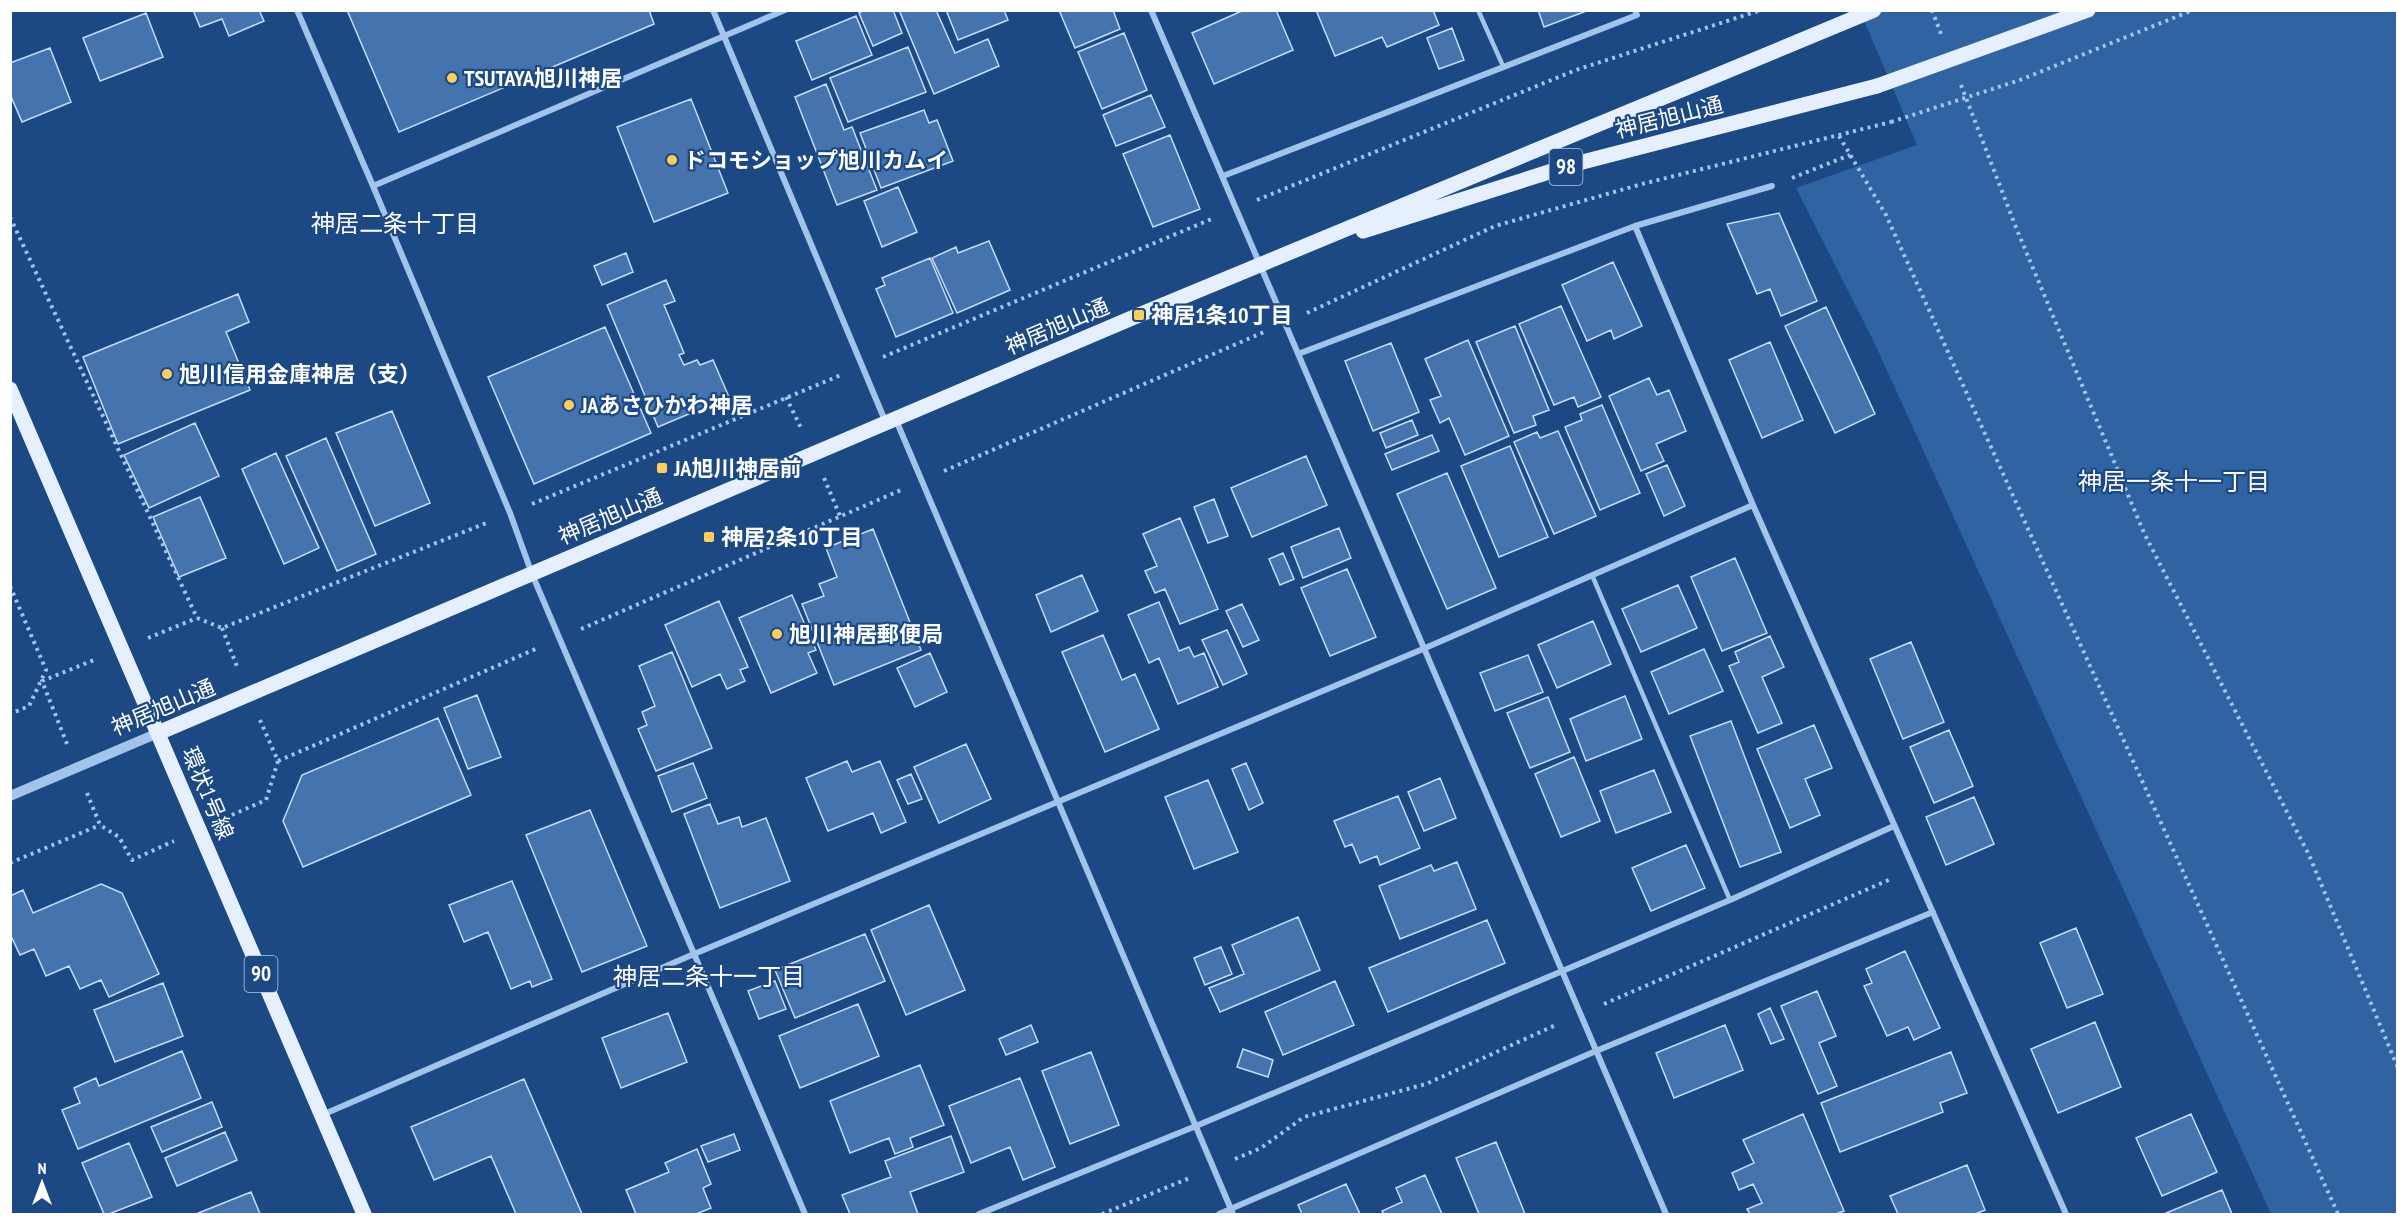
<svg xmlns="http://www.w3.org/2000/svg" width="2408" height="1225" viewBox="0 0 2408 1225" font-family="'PT Sans Narrow','Noto Sans JP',sans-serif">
<rect width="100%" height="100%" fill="#1c4984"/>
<!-- green -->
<path fill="#2f63a2" d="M1860 11H2397V1214H2271L1874 342 1796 188 1917 145Z"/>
<!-- building -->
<path fill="#4473ad" stroke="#c6ddf8" stroke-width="1.5" d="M193 10H259L264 21 229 36 222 19 200 27Z
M347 10H649L654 24 399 132Z
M865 10H893L902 33 873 46 859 13Z
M899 10H936L955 53 988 39 999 66 934 94Z
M946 10H1004L1008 20 958 40Z
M1059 10H1113L1120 29 1075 48Z
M1244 10H1276L1293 50 1214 84 1192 33Z
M1316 10H1433L1439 25 1387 47 1382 37 1335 56Z
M1538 10H1589L1544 27Z
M146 13 163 57 100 81 83 38Z
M856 16 872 55 812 80 796 41Z
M1452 28 1464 60 1439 69 1427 38Z
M1124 33 1147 90 1102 109 1078 52Z
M908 47 926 92 848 122 830 78Z
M50 48 71 102 22 122 10 94V63Z
M826 84 844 130 852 127 877 190 837 205 795 97Z
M1151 95 1165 127 1116 146 1103 115Z
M691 99 728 193 654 222 617 127Z
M924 110 929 123 937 120 953 161 881 188 860 133Z
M1170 135 1200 209 1153 227 1123 154Z
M898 187 917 232 882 247 864 201Z
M1779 213 1817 301 1781 316 1770 289 1757 294 1727 224Z
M989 241 1010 290 957 313 932 258 956 247 958 253Z
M626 253 633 272 602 285 594 266Z
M930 258 953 313 896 337 876 289 885 285 882 278Z
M1613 262 1642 326 1614 339 1611 330 1587 341 1562 285Z
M666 280 675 301 664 305 684 353 679 355 684 365 697 360 700 365 713 360 729 397 658 427 607 305Z
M238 294 249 322 226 332 250 390 118 444 83 357Z
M1561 306 1601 397 1578 407 1574 397 1554 405 1519 324Z
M1826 307 1875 414 1835 433 1785 326Z
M1515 326 1549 410 1533 416 1536 425 1514 433 1476 342Z
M605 327 651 433 534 484 488 377Z
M1468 340 1509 436 1465 455 1449 418 1440 423 1430 400 1441 396 1425 359Z
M1770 342 1803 420 1762 438 1729 360Z
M1391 343 1419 412 1373 431 1345 361Z
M1649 378 1657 395 1669 390 1686 431 1656 444 1664 461 1641 471 1609 396Z
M1602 405 1640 493 1600 510 1565 427 1582 420 1580 414Z
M392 411 430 503 375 526 336 433Z
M1412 420 1418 435 1386 448 1380 433Z
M195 423 219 476 149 508 124 455Z
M1558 431 1596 516 1554 534 1514 442 1537 432 1540 438Z
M1432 435 1439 451 1392 470 1385 454Z
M326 438 376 554 337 571 286 456Z
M1510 446 1548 537 1499 557 1461 466Z
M276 453 319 548 284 564 242 469Z
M1306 456 1327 505 1252 537 1231 488Z
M1667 465 1685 506 1664 516 1646 474Z
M1447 473 1496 588 1447 609 1397 494Z
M200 497 226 558 179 577 153 517Z
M1214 499 1228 536 1208 543 1194 507Z
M1180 518 1218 609 1180 624 1165 589 1155 593 1145 571 1157 566 1143 534Z
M1339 528 1351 558 1303 578 1291 547Z
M873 529 921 650 834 685 802 604 824 596 819 584 837 577 826 548Z
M1283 553 1294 579 1280 585 1269 559Z
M1735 558 1767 633 1722 651 1691 577Z
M1347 569 1376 637 1330 656 1301 588Z
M1082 575 1098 611 1051 632 1036 595Z
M1678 585 1697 628 1641 652 1622 609Z
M792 595 816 650 808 653 817 673 771 693 739 618Z
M719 601 748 667 740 670 745 681 727 689 720 674 692 687 665 625Z
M1159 602 1179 651 1189 647 1194 657 1204 653 1218 687 1178 704 1159 658 1149 663 1128 615Z
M1242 604 1259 640 1243 647 1226 611Z
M1593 621 1611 664 1557 688 1538 645Z
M1227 630 1247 674 1223 685 1202 640Z
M1103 635 1122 680 1135 674 1159 729 1105 752 1062 652Z
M1770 636 1784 667 1762 677 1782 723 1758 733 1729 666 1739 662 1735 652Z
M1911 642 1944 722 1903 739 1870 659Z
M1704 649 1723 691 1669 714 1651 672Z
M672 652 712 748 656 771 638 729 647 725 642 712 655 706 639 666Z
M930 653 947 692 915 707 897 668Z
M1528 655 1543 692 1495 711 1480 673Z
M477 695 501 757 468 769 444 708Z
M1625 696 1642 739 1586 761 1570 719Z
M1548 697 1570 752 1530 768 1507 713Z
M438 718 471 795 303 867 283 821 302 775Z
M1731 721 1781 852 1740 867 1690 736Z
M1814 725 1832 768 1805 779 1820 815 1790 828 1757 749Z
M1949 730 1973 786 1934 803 1910 747Z
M966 744 991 799 939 823 914 767Z
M1574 757 1600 821 1561 837 1535 774Z
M847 761 852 772 880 761 906 822 881 833 873 813 828 831 806 778Z
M693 763 707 798 672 812 658 776Z
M1246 763 1263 803 1249 810 1232 769Z
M1654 770 1671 812 1616 833 1600 791Z
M911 774 922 799 908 804 897 780Z
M1440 778 1456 818 1424 831 1408 792Z
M1208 780 1238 852 1194 869 1165 797Z
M1398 796 1420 848 1380 865 1377 856 1360 863 1352 844 1345 847 1334 821Z
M1974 797 1994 844 1946 865 1926 817Z
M710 804 718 824 739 817 742 827 766 818 790 881 720 908 684 814Z
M590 810 647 946 582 972 526 835Z
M1686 845 1705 888 1651 911 1632 868Z
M1457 862 1476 909 1400 939 1379 886 1431 865 1434 871Z
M512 881 552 979 532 987 530 981 511 989 488 932 464 942 449 905Z
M101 884 122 893 159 974 109 997 101 980 80 989 69 966 46 976 34 949 20 955 10 934V896L23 890 33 913Z
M929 905 965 990 906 1015 871 930Z
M1298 917 1320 970 1220 1012 1209 988 1244 974 1232 945Z
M1487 920 1505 963 1388 1012 1369 968Z
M2076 928 2103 994 2067 1008 2040 943Z
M865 934 885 981 795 1018 775 970Z
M1221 947 1232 974 1205 985 1194 958Z
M1905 951 1940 1028 1914 1040 1908 1027 1887 1036 1864 986 1872 983 1866 969Z
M775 981 786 1009 759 1019 748 991Z
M1335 981 1354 1025 1283 1055 1265 1012Z
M163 983 183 1036 115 1062 94 1010Z
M1817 991 1836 1036 1819 1043 1837 1086 1818 1094 1781 1006Z
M858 1004 879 1056 800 1088 779 1036Z
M1770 1008 1784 1039 1771 1044 1758 1014Z
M668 1013 687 1062 621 1088 602 1038Z
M2095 1022 2121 1087 2058 1113 2031 1049Z
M1031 1025 1038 1042 1006 1055 999 1039Z
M1725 1025 1743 1070 1674 1098 1656 1053Z
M1243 1049 1273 1060 1268 1077 1237 1067Z
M182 1051 201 1098 78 1149 62 1110 80 1103 74 1088 96 1078 99 1086Z
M1091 1052 1119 1125 1070 1144 1042 1071Z
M1951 1052 1967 1093 1940 1103 1943 1112 1840 1152 1821 1103Z
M920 1065 944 1125 910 1138 913 1147 895 1154 889 1138 850 1153 830 1101Z
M1020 1078 1055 1167 1023 1180 1010 1147 971 1163 949 1106Z
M524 1079 582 1214H516L491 1156 434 1180 411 1127Z
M212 1102 222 1127 162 1152 151 1127Z
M1803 1114 1844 1211 1836 1214H1750L1747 1209 1762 1203 1753 1184 1739 1190 1732 1173 1754 1163 1743 1140Z
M2191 1114 2217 1172 2162 1196 2136 1138Z
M225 1132 237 1160 177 1186 165 1158Z
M734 1134 740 1150 708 1162 701 1146Z
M951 1136 964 1172 910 1192 918 1214H850L842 1195 891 1177 885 1161Z
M1496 1142 1525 1214H1479L1456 1158Z
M129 1143 152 1197 109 1214H104L82 1163Z
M697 1149 711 1184 703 1188 711 1208 696 1214H636L626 1190 669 1172 665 1163Z
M1967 1165 1985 1210 1975 1214H1898L1890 1196Z
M1425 1175 1442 1214H1384L1382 1211 1402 1202 1396 1188Z
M1346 1184 1360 1214H1302L1298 1205Z
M2222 1190 2232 1214H2166V1213Z
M251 1192 260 1214H196Z"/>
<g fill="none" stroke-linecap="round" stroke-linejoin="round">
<!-- path -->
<path stroke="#a2c3eb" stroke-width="4" stroke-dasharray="3 4.5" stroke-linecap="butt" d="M1932 10 1941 34
M1961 85 2017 230 2144 533 2309 855 2398 1068
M1839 136 1886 215 2338 1214
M1792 178 1850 155
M1257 200 1576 70 1761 10
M10 217 197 618 222 628 489 522
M1307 313 1495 226 1642 184 1891 122
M883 357 1214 218
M786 397 801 428
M944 471 1264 332
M824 478 840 516
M532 504 841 375
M10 586 46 670 29 706 10 714
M222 628 238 669
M581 629 901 490
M148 638 197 618
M67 744 42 681 94 660
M278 761 538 648
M87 793 100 825 119 837 132 860 174 841
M225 818 266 800 278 761 260 720
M10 863 100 825
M1604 1004 1891 879
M1235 1159 1261 1148 1304 1117 1426 1084 1558 1024
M1102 1214 1192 1177"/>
<!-- service -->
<path stroke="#a2c3eb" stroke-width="4.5" d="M1478 10 1503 66
M1592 575 1730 900"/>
<!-- minor -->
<path stroke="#a2c3eb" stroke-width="6" d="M297 10 373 186 510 513 532 574 805 1214
M713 10 886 423
M1151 10 1666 1214
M1223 176 1637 15 1635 10
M373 186 785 10
M1635 226 1753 505 2066 1214
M1298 354 1635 226 1772 186
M896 420 1233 1214
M322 1115 694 954 1423 649 1753 505
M979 1214 1196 1126 1730 900 1894 826
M1219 1214 1596 1051 1933 912"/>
<!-- tertiary -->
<path stroke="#a2c3eb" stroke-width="10" d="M10 796 158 733"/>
<!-- primary -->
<path stroke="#e6effe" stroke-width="15" d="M1363 231 1571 165 1877 86
M10 389 364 1214
M158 733 1139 315 1874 10"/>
<!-- path-bridge -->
<path stroke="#a2c3eb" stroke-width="4" stroke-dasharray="3 4.5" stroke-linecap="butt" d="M1891 122 2020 80 2193 10"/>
<!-- primary-bridge -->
<path stroke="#e6effe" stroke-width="15" d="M1877 86 2088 10"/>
</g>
<!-- markers -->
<g fill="#fcce5f" stroke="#1c4984" stroke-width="2">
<circle cx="452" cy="78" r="6"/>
<circle cx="672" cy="160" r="6"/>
<rect x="1133" y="309" width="12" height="12" rx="3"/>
<circle cx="167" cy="374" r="6"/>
<circle cx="569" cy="405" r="6"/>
<rect x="656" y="462" width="12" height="12" rx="3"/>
<rect x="703" y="531" width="12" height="12" rx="3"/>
<circle cx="777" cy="634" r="6"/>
</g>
<g text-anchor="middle" stroke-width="4.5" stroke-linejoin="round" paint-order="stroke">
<!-- shield labels -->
<g fill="#1c4984" stroke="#bbc8da" stroke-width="1.5">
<rect x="1549.5" y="149" width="33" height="36" rx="4.5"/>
<rect x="244.5" y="956" width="33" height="36" rx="4.5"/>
</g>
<g font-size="21" font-weight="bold" fill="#fff">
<text x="1566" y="174">98</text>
<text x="261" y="981">90</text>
</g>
<!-- poi labels -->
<g font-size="22" font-weight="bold" fill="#fff" stroke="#1c4984" text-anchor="start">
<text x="464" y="86">TSUTAYA旭川神居</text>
<text x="684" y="168">ドコモショップ旭川カムイ</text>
<text x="1151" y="323">神居1条10丁目</text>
<text x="179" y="382">旭川信用金庫神居（支）</text>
<text x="581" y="413">JAあさひかわ神居</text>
<text x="674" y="476">JA旭川神居前</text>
<text x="721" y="545">神居2条10丁目</text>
<text x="789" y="642">旭川神居郵便局</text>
</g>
<!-- street labels -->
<g font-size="22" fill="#fff" stroke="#1c4984">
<text transform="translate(1669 117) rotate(-14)" y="8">神居旭山通</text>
<text transform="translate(1057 326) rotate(-23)" y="8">神居旭山通</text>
<text transform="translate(610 516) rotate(-23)" y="8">神居旭山通</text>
<text transform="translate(163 707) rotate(-23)" y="8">神居旭山通</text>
<text transform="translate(208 793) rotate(67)" y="8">環状1号線</text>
</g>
<!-- neighbourhood labels -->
<g font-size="24" fill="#fff" stroke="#1c4984">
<text x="395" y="232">神居二条十丁目</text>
<text x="2174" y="490">神居一条十一丁目</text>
<text x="709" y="985">神居二条十一丁目</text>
</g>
</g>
<!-- border -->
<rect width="2408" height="1225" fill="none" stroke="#ffffff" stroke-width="24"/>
<!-- north arrow -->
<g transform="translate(42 1183)" stroke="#1c4984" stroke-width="4.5" paint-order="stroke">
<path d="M0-4.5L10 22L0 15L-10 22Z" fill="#ffffff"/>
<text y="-9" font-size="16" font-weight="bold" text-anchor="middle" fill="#ffffff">N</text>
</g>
</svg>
